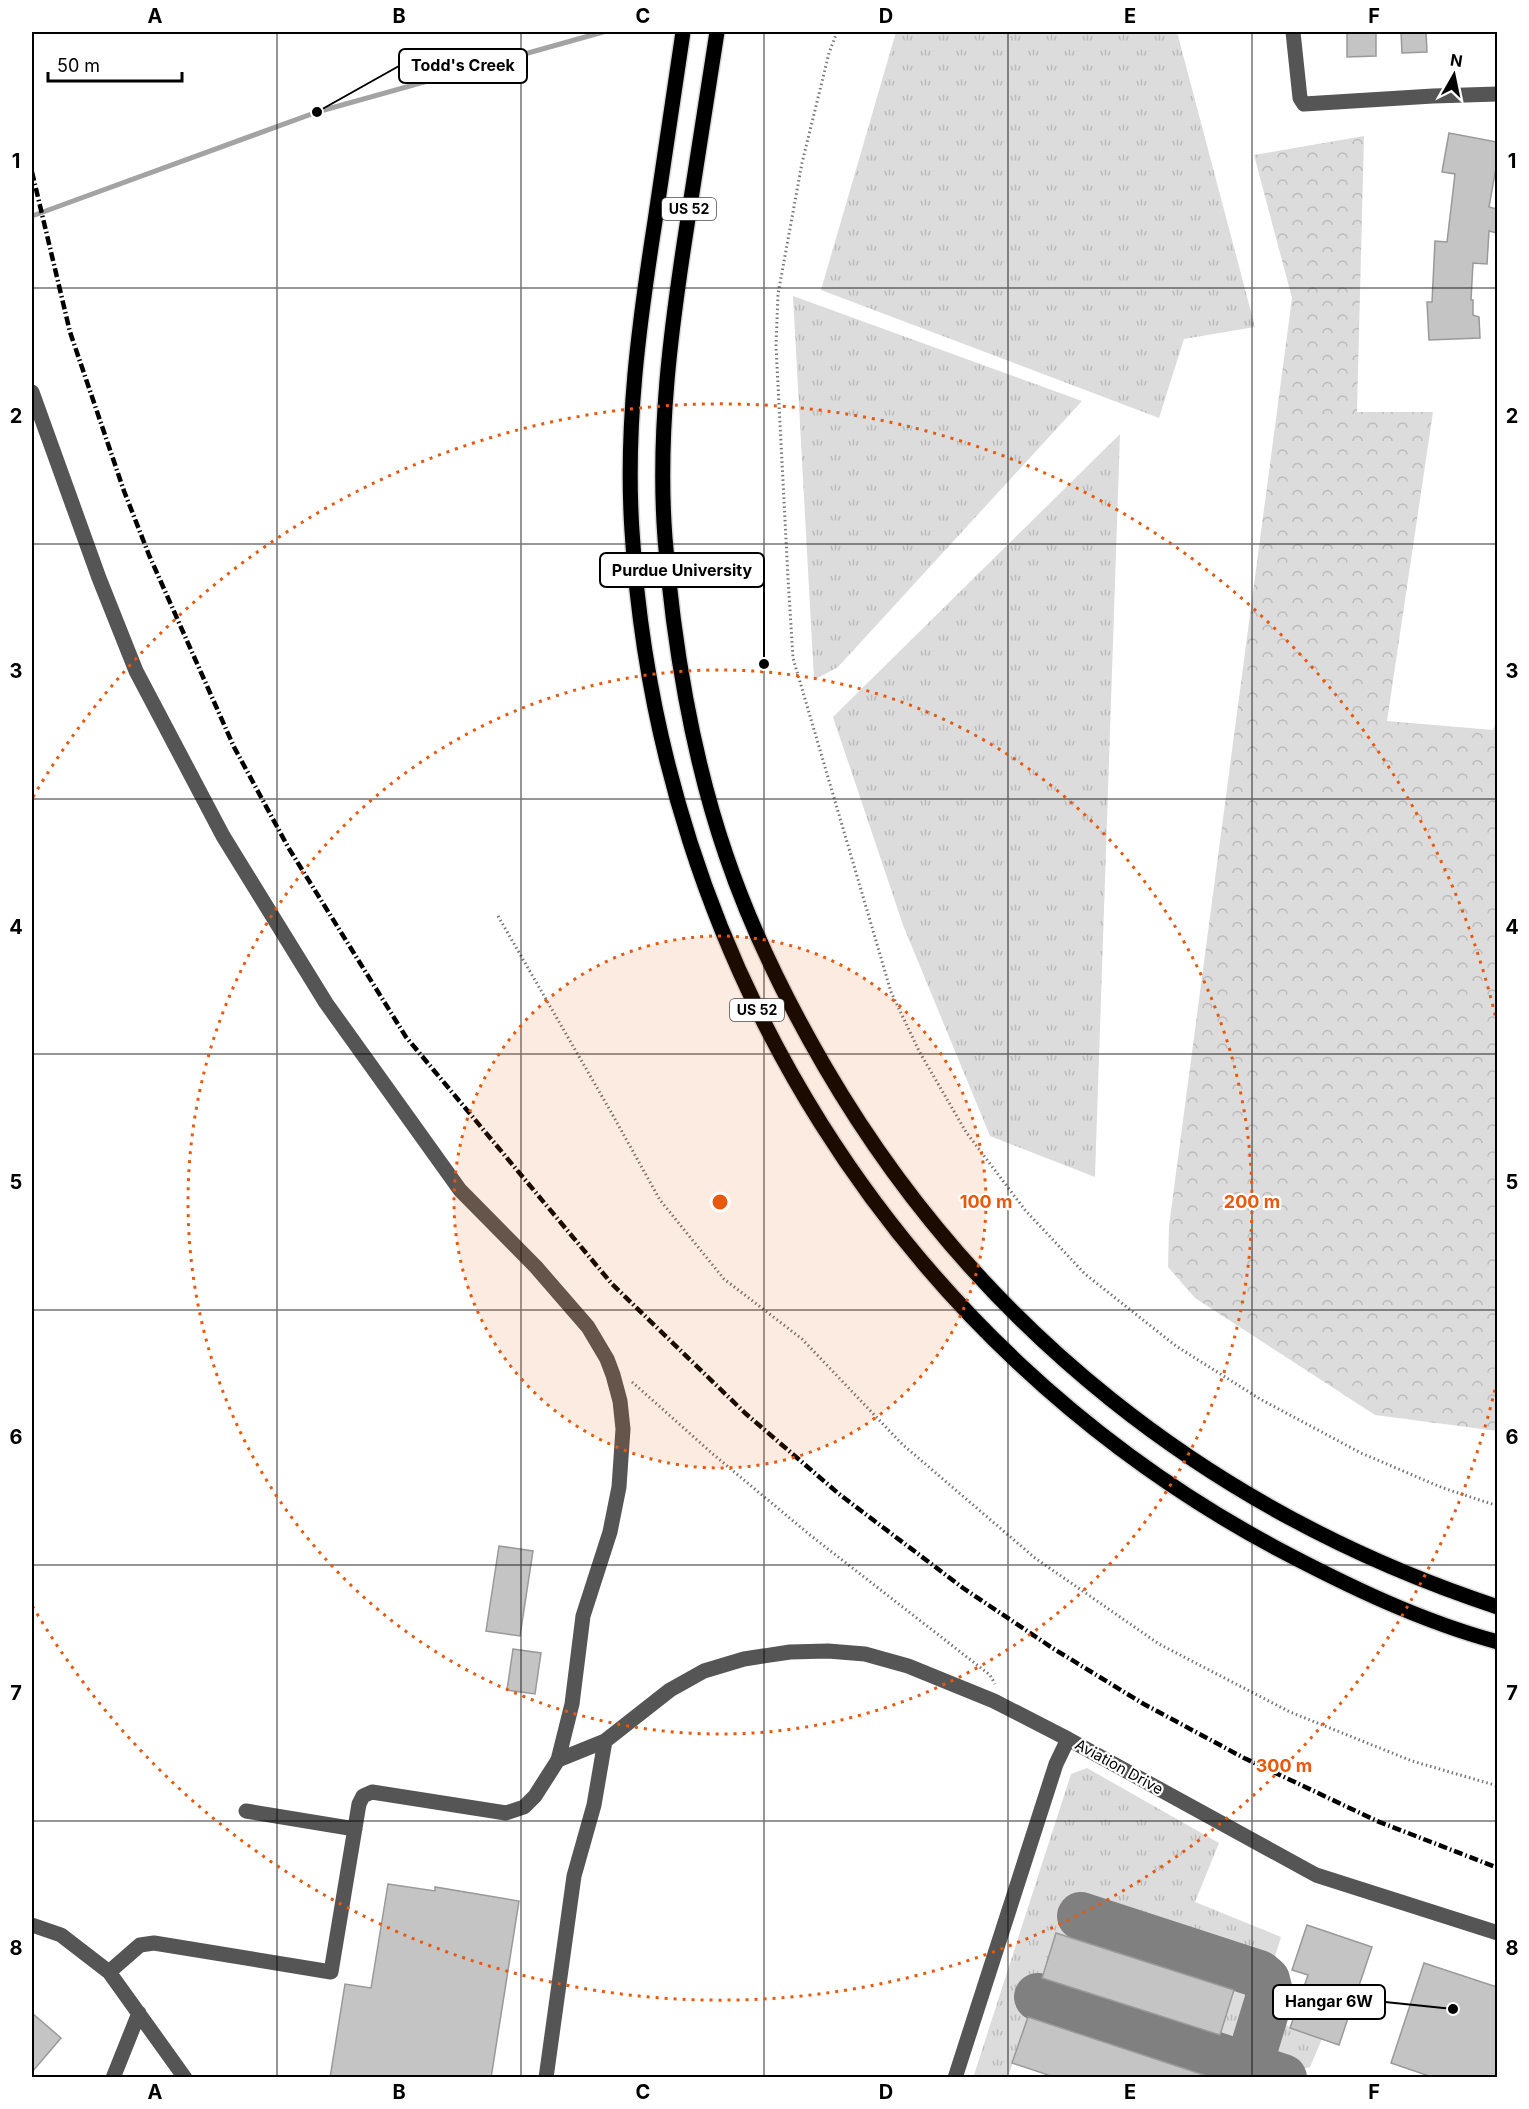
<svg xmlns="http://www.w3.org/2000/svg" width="1529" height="2109" viewBox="0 0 1529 2109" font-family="Inter,sans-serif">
<defs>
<pattern id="grass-tufts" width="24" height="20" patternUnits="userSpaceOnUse" patternTransform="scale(1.5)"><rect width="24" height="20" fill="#dcdcdc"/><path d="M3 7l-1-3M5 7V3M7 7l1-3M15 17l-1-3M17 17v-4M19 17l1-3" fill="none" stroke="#bbb"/></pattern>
<pattern id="forest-crowns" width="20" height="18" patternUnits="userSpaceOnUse" patternTransform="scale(1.5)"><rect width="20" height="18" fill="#dcdcdc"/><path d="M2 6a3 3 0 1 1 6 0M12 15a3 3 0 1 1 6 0" fill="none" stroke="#bbb"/></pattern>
</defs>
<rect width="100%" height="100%" fill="#fff"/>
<!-- grass -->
<path fill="url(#grass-tufts)" d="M896 32H1177L1255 327 1184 339 1159 418 821 290Z
M793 296 1082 401 838 667 814 680Z
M1120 434 1095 1177 990 1136 903 925 833 717Z
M1087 1768 1219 1843 1195 1902 1281 1937 1273 1963 1262 1965 1083 1908 1074 1938 1056 1933 1008 2077 973 2078 1071 1774Z
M1240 1977C1263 1988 1244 2022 1238 2040L1219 2045 1199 2039 1200 2029 1220 2035 1234 1991 1231 1989 1235 1979Z
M1272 2018 1282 2021 1290 2028 1322 2039 1310 2067C1294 2072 1265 2070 1265 2046 1265 2037 1270 2026 1272 2018Z"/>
<!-- forest -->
<path fill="url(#forest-crowns)" d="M1364 136 1357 412H1433L1387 721 1493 730 1497 720V1431L1375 1415 1195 1298 1168 1267 1169 1226 1292 298 1254 155Z"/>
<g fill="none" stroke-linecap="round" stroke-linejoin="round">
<!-- stream -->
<path stroke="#a3a3a3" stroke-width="5" d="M32 216 317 112 603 32"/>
<!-- taxiway -->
<path stroke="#808080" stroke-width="48" d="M1081 1916 1259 1974 1266 1980 1270 1996 1245 2078
M1038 1997 1283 2078"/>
</g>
<!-- building -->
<path fill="#c4c4c4" stroke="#999" stroke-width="1.5" d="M1347 32H1376V56L1347 57Z
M1401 32H1426L1427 52 1402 53Z
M1449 133 1497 142V162L1489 207 1497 209V233L1489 231 1487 264 1473 263 1471 300H1473V315L1479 317 1480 338 1429 340 1427 302H1432L1435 241 1447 242 1455 174 1442 172Z
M499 1546 533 1551 520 1636 486 1631Z
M513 1649 541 1653 535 1694 507 1690Z
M388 1884 435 1891V1887L519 1901 491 2078H330L345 1984 371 1988Z
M1307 1925 1372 1947 1339 2045 1290 2028 1308 1975 1292 1970Z
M1056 1933 1234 1990 1220 2035 1042 1978Z
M1424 1963 1497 1987V2078H1435L1391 2063Z
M32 2013 61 2038 32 2072Z
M1028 2017 1204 2075 1203 2078H1057L1012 2063Z"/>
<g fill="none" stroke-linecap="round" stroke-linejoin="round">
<!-- major casing -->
<g stroke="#dbdbdb" stroke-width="18">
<path id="major" d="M683 32C674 95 664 158 655 221 639 324 625 426 632 531 658 960 896 1344 1276 1548 1346 1585 1420 1621 1498 1642
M717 32C707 96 697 161 687 225 671 328 657 433 665 538 673 641 692 756 726 855 751 929 786 1000 825 1067 977 1328 1212 1513 1498 1607"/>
</g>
<!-- path -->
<path stroke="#777" stroke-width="3" stroke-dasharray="1.5 3" stroke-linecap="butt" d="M837 32 829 53 802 163 778 294 776 346 788 578 793 658 891 992 919 1051 966 1132 1025 1210 1085 1274 1176 1346 1260 1399 1361 1453 1443 1488 1498 1506
M498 916 611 1112 660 1200 724 1279 802 1339 902 1444 1035 1558 1159 1644 1290 1712 1412 1761 1498 1786
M632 1382 714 1455 810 1535 990 1675 995 1684"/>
<!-- minor -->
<path stroke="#555" stroke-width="15" d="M1293 32 1300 98 1304 104 1433 96 1498 94
M32 392 99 578 136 671 223 836 326 1003 460 1190 536 1267 588 1327 607 1359 613 1375 620 1401 623 1429 619 1487 610 1532 583 1616 572 1704 558 1760
M246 1811 355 1829
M32 1925 61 1935 109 1972 185 2078
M109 1972 140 1945 154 1943 331 1972 359 1804 363 1796 372 1792 506 1813 524 1807 535 1796 558 1760 605 1741 670 1690 704 1671 744 1659 790 1652 828 1651 865 1654 908 1666 994 1701 1068 1739
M113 2078 139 2013
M546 2078 574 1876 594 1805 605 1741
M955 2078 1056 1764 1068 1739 1316 1875 1498 1933"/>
<!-- major -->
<use href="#major" stroke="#000" stroke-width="15"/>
<!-- rail -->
<path stroke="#000" stroke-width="4.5" stroke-dasharray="9 3 1.5 3" stroke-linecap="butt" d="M32 172 70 332 124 491 149 555 234 747 288 847 406 1037 612 1284 745 1413 839 1494 963 1588 1054 1649 1142 1703 1244 1758 1377 1821 1498 1868"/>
</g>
<!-- grid -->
<path fill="none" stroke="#000" stroke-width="1.5" stroke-opacity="0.55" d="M277 32V2078M521 32V2078M764 32V2078M1008 32V2078M1252 32V2078M32 288H1498M32 544H1498M32 799H1498M32 1054H1498M32 1310H1498M32 1565H1498M32 1821H1498"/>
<!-- distance rings -->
<circle cx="720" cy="1202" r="266" fill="#e8590c" fill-opacity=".12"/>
<g fill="none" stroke="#e8590c" stroke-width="3" stroke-dasharray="3 6">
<circle cx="720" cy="1202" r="266"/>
<circle cx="720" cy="1202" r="532"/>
<path d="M1497 1381A797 797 0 0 1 33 1607M33 797A797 797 0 0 1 1497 1023"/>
</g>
<g text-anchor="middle" stroke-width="4.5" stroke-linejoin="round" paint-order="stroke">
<!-- shield labels -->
<g fill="#fff" stroke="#4c4c4c" stroke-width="1.5">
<rect x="662" y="198" width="54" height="22" rx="4.5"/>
<rect x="730" y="999" width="54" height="22" rx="4.5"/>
</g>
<g font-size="14" font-weight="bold" fill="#000">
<text x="689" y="214">US 52</text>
<text x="757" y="1015">US 52</text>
</g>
<!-- street labels -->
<g font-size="15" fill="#000" stroke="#fff">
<text transform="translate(1119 1767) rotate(29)" y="5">Aviation Drive</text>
</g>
</g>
<circle cx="720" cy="1202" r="9" fill="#e8590c" stroke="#fff" stroke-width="3"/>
<g font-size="18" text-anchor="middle" font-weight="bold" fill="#e8590c" stroke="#fff" stroke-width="4.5" stroke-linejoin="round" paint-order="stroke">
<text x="986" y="1208">100 m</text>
<text x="1252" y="1208">200 m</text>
<text x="1284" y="1772">300 m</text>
</g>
<!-- callouts -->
<path fill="none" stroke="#000" stroke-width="2" d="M317 112L399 66M764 664L764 570M1453 2009L1385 2002"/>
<g fill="#000" stroke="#fff" stroke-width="2">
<circle cx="317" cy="112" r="6"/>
<circle cx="764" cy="664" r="6"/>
<circle cx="1453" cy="2009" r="6"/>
</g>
<g fill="#fff" stroke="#000" stroke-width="2">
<rect x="399" y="49" width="128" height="34" rx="6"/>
<rect x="600" y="553" width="164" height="34" rx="6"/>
<rect x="1273" y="1985" width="112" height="34" rx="6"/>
</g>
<g font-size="16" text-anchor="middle" font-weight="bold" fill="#000">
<text x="463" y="71">Todd's Creek</text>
<text x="682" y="576">Purdue University</text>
<text x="1329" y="2007">Hangar 6W</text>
</g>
<!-- border -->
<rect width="1529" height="2109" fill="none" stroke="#ffffff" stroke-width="66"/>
<!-- north arrow -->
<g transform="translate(1454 75) rotate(9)" stroke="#ffffff" stroke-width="4.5" paint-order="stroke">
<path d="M0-4.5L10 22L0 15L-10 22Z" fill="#000000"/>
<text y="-9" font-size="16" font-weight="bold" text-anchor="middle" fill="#000000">N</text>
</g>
<!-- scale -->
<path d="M48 72v9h134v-9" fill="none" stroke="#000000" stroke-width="3"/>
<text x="57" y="72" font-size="18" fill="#000000" stroke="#ffffff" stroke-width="4.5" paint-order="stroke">50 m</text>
<rect x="33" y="33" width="1463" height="2043" fill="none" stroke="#000" stroke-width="2"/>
<g font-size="20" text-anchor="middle" font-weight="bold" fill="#000">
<text x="155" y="23">A</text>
<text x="399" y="23">B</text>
<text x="643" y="23">C</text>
<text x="886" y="23">D</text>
<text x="1130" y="23">E</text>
<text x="1374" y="23">F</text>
<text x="16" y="168">1</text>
<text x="1512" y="168">1</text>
<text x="16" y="423">2</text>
<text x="1512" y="423">2</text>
<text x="16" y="678">3</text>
<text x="1512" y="678">3</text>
<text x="16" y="934">4</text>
<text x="1512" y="934">4</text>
<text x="16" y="1189">5</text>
<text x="1512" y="1189">5</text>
<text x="16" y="1444">6</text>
<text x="1512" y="1444">6</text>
<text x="16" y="1700">7</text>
<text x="1512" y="1700">7</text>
<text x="16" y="1955">8</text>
<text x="1512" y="1955">8</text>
<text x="155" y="2099">A</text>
<text x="399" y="2099">B</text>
<text x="643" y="2099">C</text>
<text x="886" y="2099">D</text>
<text x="1130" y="2099">E</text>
<text x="1374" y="2099">F</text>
</g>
</svg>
